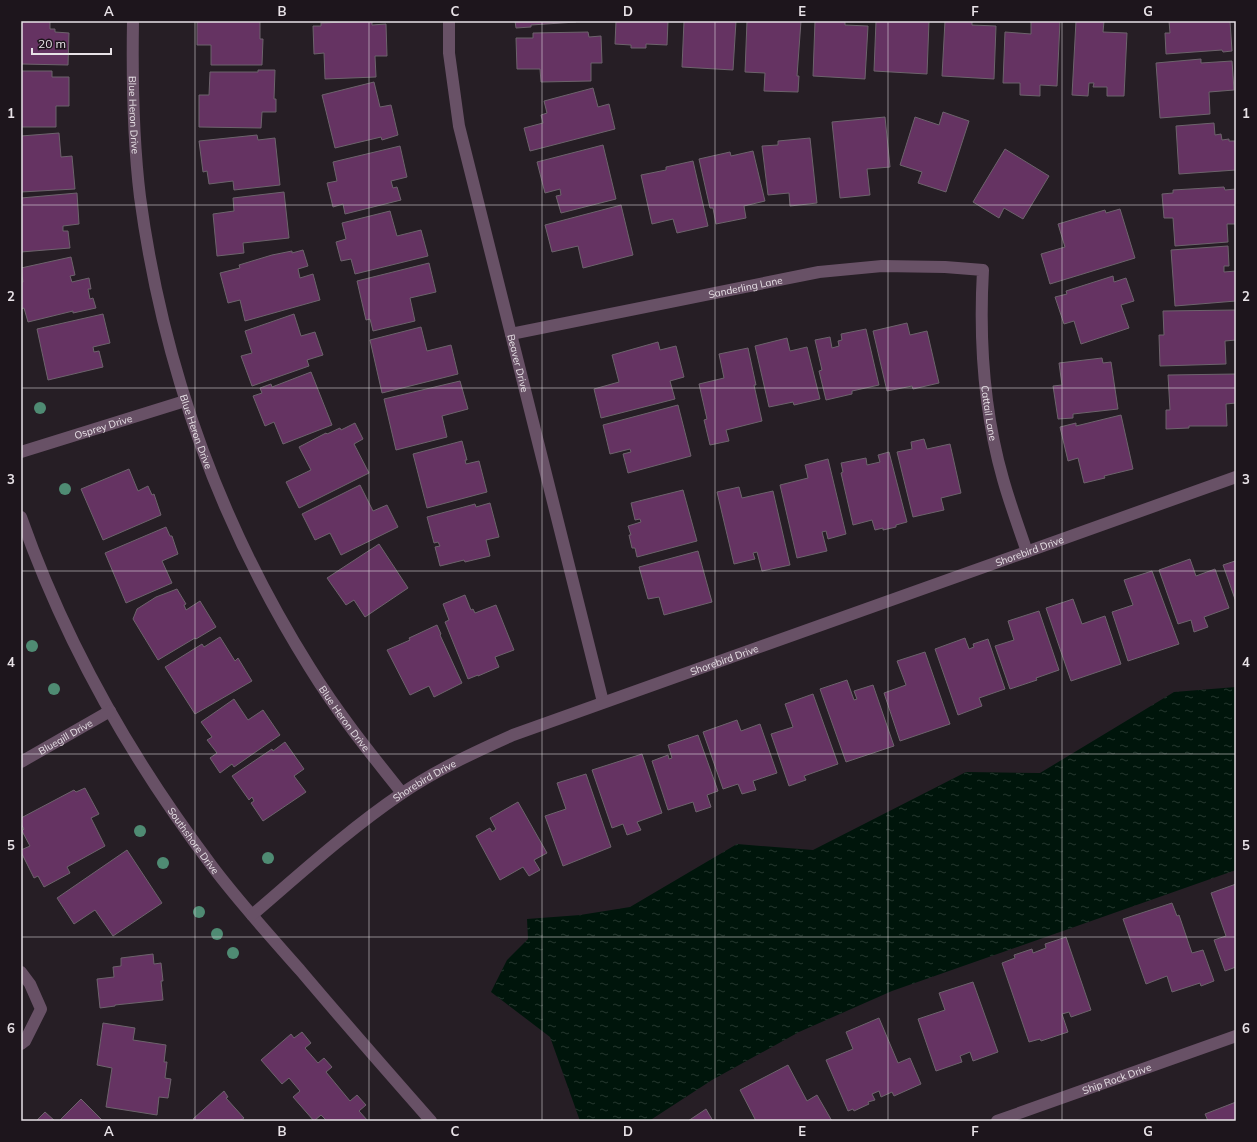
<svg xmlns="http://www.w3.org/2000/svg" width="1257" height="1142" viewBox="0 0 1257 1142" font-family="Mulish,sans-serif">
<defs>
<pattern id="water-ripples" width="26" height="14" patternUnits="userSpaceOnUse"><rect width="26" height="14" fill="#00150b"/><path d="M2 4q2-2 4 0t4 0M15 11q2-2 4 0t4 0" fill="none" stroke="#25372f"/></pattern>
</defs>
<rect width="100%" height="100%" fill="#261e25"/>
<!-- water -->
<path fill="url(#water-ripples)" d="M1236 687V870L892 991 799 1032 712 1080 649 1121H580L550 1037 491 992 507 960 528 939 527 919 580 915 630 907 737 844 813 850 966 772 1040 773 1174 692Z"/>
<!-- building -->
<path fill="#653362" stroke="#6d636c" d="M21 21H50V29H55V32L69 33 68 65 21 64Z
M197 21H260V39H263L262 65H211V45H197Z
M372 21V25L386 24 387 56H375L376 77 325 79 324 53 314 54 313 26H321V23Z
M515 21H576V22L531 25V27L516 28Z
M616 21H668L667 45 646 44V48H631V45L615 44Z
M684 21H736L733 70 682 67Z
M747 21H801L797 76H799L798 92 764 91 765 73 745 72Z
M815 21H845V25L868 26 865 79 813 76Z
M876 21H929L927 74 874 71Z
M945 21H972V25L996 26 994 79 942 76Z
M1031 21H1060L1057 86 1040 85V96L1020 95V83H1003L1005 32 1031 34Z
M1076 21H1104L1103 32 1127 33 1124 96H1107V87H1093L1094 83H1089L1088 96 1072 95Z
M1169 21H1230L1232 51 1223 52 1222 50 1166 54 1165 33H1170Z
M588 32 589 37 601 36 602 63H591V81L541 82 540 69H517L516 38H533V33Z
M1201 59V63L1232 61 1234 90 1209 92 1210 114 1160 118 1156 63Z
M258 70H275L274 99H276V112H262L261 128 199 127V95H209L210 72H258Z
M21 71H52V77H69V106H56V127H21Z
M374 82 380 107 391 105 398 135 382 140 381 137 335 148 322 95Z
M593 88 598 107 609 104 615 129 530 151 524 128 543 123 541 115 547 113 544 101Z
M943 112 969 121 946 192 918 183 922 172 900 165 915 117 939 125Z
M885 117 890 167 867 169 870 195 840 198 832 122Z
M1214 123 1215 135 1221 134 1222 140 1229 139V141H1235L1236 170 1179 174 1176 126Z
M59 133 61 157 72 156 75 189 21 192V136Z
M257 135 258 140 275 138 280 185 234 190 233 181 209 184 207 171 203 172 199 141Z
M810 138 817 203 790 206 789 193 768 195 762 146 778 145V141Z
M603 145 616 199 561 213 556 196 561 195 560 189 545 193 537 162Z
M400 146 407 177 391 181 393 188 397 187 401 200 345 214 343 204 333 207 327 183 337 181 333 162Z
M1005 149 1049 176 1023 219 1004 208 999 218 973 202Z
M753 151 765 201 744 206 746 218 716 224 713 208H710L699 159 730 152 731 156Z
M693 161 708 226 677 233 673 219 652 224 641 175 666 170V167Z
M1224 187 1225 190 1236 189V224H1227L1228 242 1175 246 1173 218H1164L1162 194 1173 193V190Z
M284 192 289 238 243 243 244 253 217 256 213 214 234 211 233 198Z
M77 193 79 224 63 226V231H68L70 248 21 252V198Z
M621 205 633 255 583 268 578 246 552 252 545 225Z
M1120 209 1135 258 1050 284 1041 254 1065 247 1058 224 1105 210 1106 213Z
M390 211 397 236 421 230 428 256 355 274 351 259 341 261 336 242 346 239 342 223Z
M1228 246 1229 266H1224V272L1236 271V301L1175 306 1171 250Z
M303 250 308 266 298 269 300 278 313 274 320 300 245 321 240 300 228 303 220 273 240 268 239 265 272 255 292 251V253Z
M71 257 75 275 70 276 72 282 89 278 91 289H88L90 299 93 298 96 308 73 313V311L28 322 24 308 21 309V282H23L21 268Z
M429 263 436 292 410 298 415 321 373 331 370 319 366 320 357 281Z
M1113 276 1114 282 1126 278 1134 301 1121 305 1129 328 1081 344 1074 321 1064 324 1055 297 1067 294 1066 291Z
M1236 310V340L1225 341 1226 364 1160 366 1159 335H1164L1163 311Z
M103 314 110 343 93 347 94 352 99 351 103 367 48 380 37 329Z
M294 314 301 336 315 332 323 355 307 360 309 366 252 386 241 356 252 353 245 331Z
M907 323 910 335 927 331 939 383 913 389 912 386 887 391 873 331Z
M421 327 427 351 451 345 458 374 382 393 370 340Z
M866 329 879 385 852 391V394L826 400 819 371 822 370 815 340 830 337 832 348 839 346 838 341 842 340 841 334Z
M787 338 790 351 807 347 820 399 794 405 793 402 769 407 755 346Z
M658 342 660 350 676 346 684 377 670 381 675 399 601 418 594 389 619 382 612 355Z
M748 348 756 385H754L762 421 726 430 729 441 710 445 704 420 707 419 699 384 724 378 719 354Z
M1102 358 1103 363 1111 362 1118 409 1073 414V418L1058 419 1053 386 1062 385 1059 363Z
M311 372 332 425 283 444 274 422 265 426 253 396 262 393 260 388 271 384 272 387Z
M1236 374V403L1226 404 1227 426H1189V428L1166 429V410H1170L1168 375Z
M460 381 468 409 442 416 447 437 396 450 384 399Z
M678 405 691 456 628 473 623 454 631 452 630 449 610 454 603 425Z
M1121 415 1133 469 1104 476 1105 478 1084 483 1078 458 1068 461 1060 427 1076 423V426Z
M355 423 363 439 354 444 369 473 299 508 286 482 311 470 299 447 326 433 327 434 340 428 341 430Z
M924 439 927 449 950 444 961 493 941 498 944 510 913 517 897 452 912 449 911 442Z
M462 441 467 460H465L466 464 479 461 487 492 427 508 413 454Z
M889 452 907 522 896 525V527L883 530V528L875 530 872 520 853 525 841 473 843 472 841 463 866 458 867 465 880 462 878 455Z
M828 459 846 534 828 539 826 531 822 532 827 551 797 558 780 485 808 478 805 465Z
M129 469 138 491 148 486 152 495 154 494 161 515 103 540 81 489Z
M360 485 373 511 387 505 398 527 341 555 330 533 315 540 302 514Z
M739 487 742 498 773 491 790 565 762 571 757 552 753 553 755 559 734 564 717 492Z
M683 490 697 541 637 557 635 548H632L629 535H631L628 526 641 522 640 519 635 520 631 503Z
M490 503 499 537 486 540 490 556 465 562 464 560 440 566 435 547 440 546 438 542 434 543 427 517 475 504 476 507Z
M166 527 170 536H172L178 554 162 561 172 583 126 603 105 553Z
M379 544 408 588 365 617 354 600 346 605 327 578Z
M698 551 712 602 664 615 659 597 648 599 639 567Z
M1190 559 1196 576 1215 569 1229 608 1204 617 1208 627 1194 632 1191 620 1178 624 1159 570Z
M1235 561 1236 563V602L1223 565Z
M1152 571 1179 644 1128 661 1112 612 1133 605 1124 580Z
M177 589 186 604 184 605 186 610 200 601 216 627 196 639 195 638 158 660 133 619 137 609 156 597Z
M465 595 471 610 473 609 475 613 496 605 514 650 495 657 499 667 478 676V675L468 679 445 622 449 620 443 604Z
M1073 599 1082 624 1105 616 1121 664 1071 681 1046 608Z
M1039 611 1059 670 1036 678 1037 680 1010 689 995 646 1014 640 1008 621Z
M437 625 441 634 440 635 462 683 434 697 429 686 410 695 387 650 410 640 409 638Z
M220 637 235 661 238 658 252 681 195 714 165 667 202 644 204 647Z
M965 638 969 649 974 647 973 644 988 639 1005 689 979 698 982 706 958 715 935 649Z
M925 652 950 724 900 741 884 693 906 685 897 661Z
M847 680 854 700 857 699 854 691 873 685 894 746 846 762 820 689Z
M813 694 838 764 804 776 806 780 789 786 771 734 793 727 785 704Z
M234 699 248 720 263 710 280 735 234 767 232 764 220 773 210 758 217 753 207 740 212 737 201 722Z
M737 720 741 731 760 724 777 773 753 781 756 790 742 794 738 784 723 789 703 732Z
M698 735 718 791 707 795 711 807 696 812 693 802 668 810 652 761 668 755 669 759 672 758 668 745Z
M285 742 304 769 294 776 306 792 263 821 251 803 254 801 252 797 249 800 232 776 272 749 273 751Z
M642 754 662 813 637 822 641 830 627 835 623 824 612 828 592 770Z
M586 774 611 847 563 866 545 816 566 809 557 783Z
M85 788 99 814 91 818 105 846 67 867 70 873 44 887 38 876 34 878 21 852V850L30 846 22 831 24 829 21 824V818L74 790 76 792Z
M518 802 547 853 534 860 540 870 529 876 523 867 500 880 476 836 490 828 492 832 496 829 490 818Z
M127 850 162 903 113 936 95 910 74 924 57 898Z
M1236 884V967L1225 971 1214 940 1226 936 1211 893Z
M1172 903 1177 916 1179 915 1192 953 1203 950 1214 981 1201 986 1200 983 1172 992 1167 976 1146 984 1123 919Z
M1066 937 1091 1010 1071 1017 1069 1012 1062 1014 1068 1032 1041 1041 1040 1039 1029 1042 1002 963 1015 958 1014 955 1032 949 1033 953 1046 948 1045 944Z
M153 954 154 964 161 963 163 981H161L163 1000 115 1005V1006L100 1008 97 979 114 977 113 967 121 966V958Z
M973 982 998 1052 973 1061 970 1052 960 1056 962 1062 936 1071 918 1019 945 1010 939 993Z
M879 1018 898 1063 910 1058 921 1084 894 1096 892 1092 881 1097 879 1091 872 1094 875 1100 868 1102 869 1104 854 1111 853 1109 848 1111 826 1060 853 1049 846 1032Z
M103 1023 135 1028 133 1040 166 1045 164 1062H167L165 1078 171 1079 168 1098 159 1097 157 1115 106 1107 112 1068 97 1065Z
M302 1032 311 1043 305 1048 318 1063 324 1058 332 1067 326 1072 350 1101 357 1095 366 1105 359 1111 368 1121H327L321 1115 314 1121 293 1097 300 1091 289 1078 282 1084 261 1060 291 1034 294 1038Z
M788 1065 807 1101 817 1095 832 1121H756L740 1090Z
M224 1091 228 1097 226 1098 244 1118 240 1121H195L193 1119Z
M81 1099 103 1121H59Z
M1236 1102V1121H1208L1205 1114Z
M706 1109 713 1121H688Z
M45 1112 55 1121H36Z"/>
<g fill="none" stroke-linecap="round" stroke-linejoin="round">
<!-- minor -->
<g stroke="#685166" stroke-width="12">
<path id="s1" d="M133 21C132 80 133 139 140 197 163 367 219 523 310 668 337 712 370 753 402 793"/>
<path id="s2" d="M449 21V53L459 126 603 702"/>
<path id="s3" d="M511 334 819 272 882 266 945 267 983 270C979 340 984 412 1003 479 1010 504 1019 528 1027 552"/>
<path id="s4" d="M21 452 185 401"/>
<path id="s5" d="M21 517C65 642 132 760 212 866 239 902 270 936 300 970 343 1021 387 1071 431 1121"/>
<path id="s6" d="M21 762 110 711"/>
<path id="s7" d="M252 915C300 874 348 830 401 794 436 770 475 752 513 735L1236 477"/>
<path d="M21 972 30 984 41 1009 25 1041 21 1044"/>
<path id="s8" d="M997 1121 1236 1036"/>
</g>
</g>
<!-- trees -->
<g fill="#4f8b73">
<circle cx="40" cy="408" r="6"/>
<circle cx="65" cy="489" r="6"/>
<circle cx="32" cy="646" r="6"/>
<circle cx="54" cy="689" r="6"/>
<circle cx="140" cy="831" r="6"/>
<circle cx="268" cy="858" r="6"/>
<circle cx="163" cy="863" r="6"/>
<circle cx="199" cy="912" r="6"/>
<circle cx="217" cy="934" r="6"/>
<circle cx="233" cy="953" r="6"/>
</g>
<!-- grid -->
<path fill="none" stroke="#e8e2e7" stroke-width="1" stroke-opacity="0.55" d="M195 21V1121M369 21V1121M542 21V1121M715 21V1121M888 21V1121M1062 21V1121M21 205H1236M21 388H1236M21 571H1236M21 754H1236M21 937H1236"/>
<g text-anchor="middle" stroke-width="3" stroke-linejoin="round" paint-order="stroke">
<!-- street labels -->
<g font-size="10" fill="#e8e2e7" stroke="#1d151c">
<text dy="4" stroke="none"><textPath href="#s1" startOffset="94">Blue Heron Drive</textPath></text>
<text dy="4" stroke="none"><textPath href="#s3" startOffset="239">Sanderling Lane</textPath></text>
<text dy="4" stroke="none"><textPath href="#s2" startOffset="350">Beaver Drive</textPath></text>
<text dy="4" stroke="none"><textPath href="#s3" startOffset="622">Cattail Lane</textPath></text>
<text dy="4" stroke="none"><textPath href="#s4" startOffset="86">Osprey Drive</textPath></text>
<text dy="4" stroke="none"><textPath href="#s1" startOffset="418">Blue Heron Drive</textPath></text>
<text dy="4" stroke="none"><textPath href="#s7" startOffset="867">Shorebird Drive</textPath></text>
<text dy="4" stroke="none"><textPath href="#s7" startOffset="543">Shorebird Drive</textPath></text>
<text dy="4" stroke="none"><textPath href="#s1" startOffset="742">Blue Heron Drive</textPath></text>
<text dy="4" stroke="none"><textPath href="#s6" startOffset="51">Bluegill Drive</textPath></text>
<text dy="4" stroke="none"><textPath href="#s7" startOffset="219">Shorebird Drive</textPath></text>
<text dy="4" stroke="none"><textPath href="#s5" startOffset="368">Southshore Drive</textPath></text>
<text dy="4" stroke="none"><textPath href="#s8" startOffset="127">Ship Rock Drive</textPath></text>
</g>
</g>
<!-- border -->
<rect width="1257" height="1142" fill="none" stroke="#1d151c" stroke-width="44"/>
<!-- scale -->
<path d="M32 48v6h79v-6" fill="none" stroke="#e8e2e7" stroke-width="2"/>
<text x="38" y="48" font-size="12" fill="#e8e2e7" stroke="#1d151c" stroke-width="3" paint-order="stroke">20 m</text>
<rect x="22" y="22" width="1213" height="1098" fill="none" stroke="#e8e2e7" stroke-width="1.5"/>
<g font-size="13" text-anchor="middle" font-weight="bold" fill="#e8e2e7">
<text x="109" y="16">A</text>
<text x="282" y="16">B</text>
<text x="455" y="16">C</text>
<text x="628" y="16">D</text>
<text x="802" y="16">E</text>
<text x="975" y="16">F</text>
<text x="1148" y="16">G</text>
<text x="11" y="118">1</text>
<text x="1246" y="118">1</text>
<text x="11" y="301">2</text>
<text x="1246" y="301">2</text>
<text x="11" y="484">3</text>
<text x="1246" y="484">3</text>
<text x="11" y="667">4</text>
<text x="1246" y="667">4</text>
<text x="11" y="850">5</text>
<text x="1246" y="850">5</text>
<text x="11" y="1033">6</text>
<text x="1246" y="1033">6</text>
<text x="109" y="1136">A</text>
<text x="282" y="1136">B</text>
<text x="455" y="1136">C</text>
<text x="628" y="1136">D</text>
<text x="802" y="1136">E</text>
<text x="975" y="1136">F</text>
<text x="1148" y="1136">G</text>
</g>
</svg>
